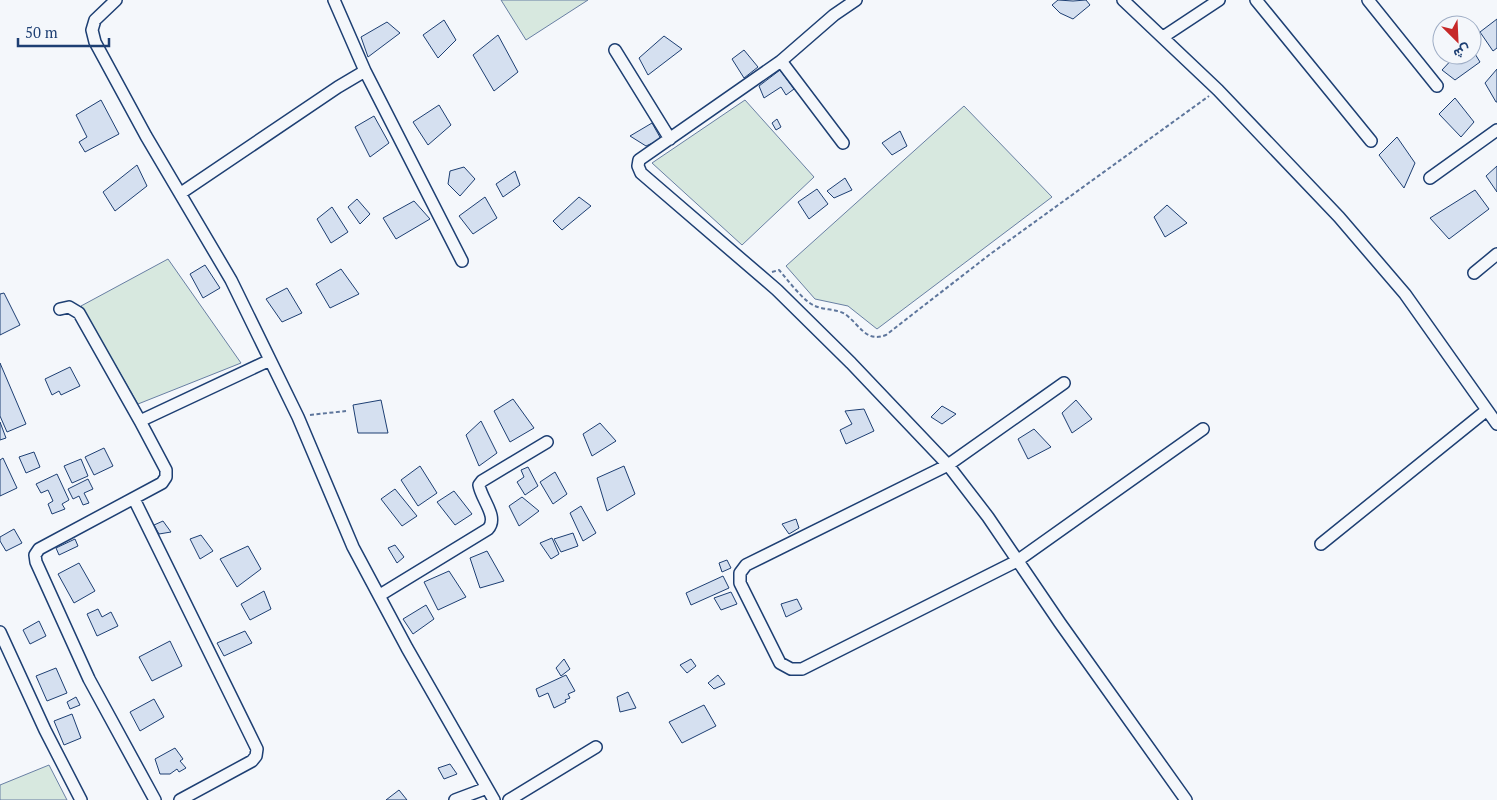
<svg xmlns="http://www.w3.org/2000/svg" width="1497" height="800" viewBox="0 0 1497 800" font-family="'PT Serif',Vazirmatn,serif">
<rect width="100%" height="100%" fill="#f4f7fb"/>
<!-- green -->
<path fill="#d7e8df" stroke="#687fa3" d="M501 0H588L526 40Z
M745 100 814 177 742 245 652 163Z
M964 106 1052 197 877 329 848 306 815 299 786 266Z
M168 259 241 363 138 404 81 306Z
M49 765 67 800H0V785Z"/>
<!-- building -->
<path fill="#d5e0f0" stroke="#1d3f73" d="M1058 0 1073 1 1086 0 1090 5 1073 19 1060 13 1052 5Z
M1497 19V48L1493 51 1480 32Z
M444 20 456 40 438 58 423 35Z
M387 22 400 33 368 57 361 37Z
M498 35 518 72 494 91 473 55Z
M664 36 682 49 648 75 639 58Z
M1472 49 1480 62 1455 80 1442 70 1456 55H1472Z
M744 50 758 67 744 78 732 59Z
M1497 69V102H1496L1485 83Z
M780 70 794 89 786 95 781 87 764 98 759 86Z
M1455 98 1474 122 1461 137 1439 114Z
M101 100 119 134 85 152 79 142 87 137 76 115Z
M439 105 451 125 428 145 413 122Z
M374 116 389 143 370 157 355 127Z
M777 119 781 127 776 130 772 123Z
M652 123 661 139 646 146 630 136Z
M900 131 907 146 892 155 882 143Z
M1397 137 1415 163 1404 188 1379 155Z
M137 165 147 186 115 211 103 192Z
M1497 166V192L1486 176Z
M464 167 475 179 460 196 448 184 450 171Z
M515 171 520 185 503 197 496 184Z
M845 178 852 190 834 198 827 191Z
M817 189 828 204 809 219 798 202Z
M1475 190 1489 209 1449 239 1430 218Z
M485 197 497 218 473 234 459 216Z
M579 197 591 206 562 230 553 221Z
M357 199 370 214 360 224 348 207Z
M414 201 430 219 396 239 383 218Z
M1167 205 1187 223 1165 237 1154 217Z
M332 207 348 232 331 243 317 219Z
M205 265 220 288 203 298 190 274Z
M341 269 359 294 330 308 316 284Z
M287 288 302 313 282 322 266 299Z
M4 293 20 325 0 335V294Z
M0 363 26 424 7 432 0 416Z
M70 367 80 386 61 395 59 391 52 395 45 379Z
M513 399 534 428 510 442 494 411Z
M381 400 388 433H358L353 405Z
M1076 400 1092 419 1072 433 1062 413Z
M942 406 956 414 942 424 931 417Z
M864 409 874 431 846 444 840 430 852 424 845 411Z
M481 421 497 453 479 466 466 435Z
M0 422 6 438 0 440Z
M600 423 616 441 592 456 583 434Z
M1034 429 1051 447 1028 459 1018 439Z
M104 448 113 466 94 475 85 457Z
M34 452 40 467 26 473 19 457Z
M3 458 17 488 0 496V460Z
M81 459 88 476 72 483 64 466Z
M420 466 437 493 418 506 401 480Z
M624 466 635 494 607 511 597 478Z
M528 467 538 486 525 495 517 482 524 477 521 470Z
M555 472 567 494 553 504 540 482Z
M57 474 69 500 62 504 65 509 52 514 48 504 53 501 48 490 41 493 36 484Z
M88 479 93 489 84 493 89 503 83 505 79 496 73 499 68 489Z
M395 489 417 516 402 526 381 499Z
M454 491 472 514 455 525 437 502Z
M522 497 539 511 519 526 509 506Z
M581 506 596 533 583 541 570 513Z
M796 519 799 528 789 534 782 524Z
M163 521 171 532 159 534 154 525Z
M14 529 22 543 6 551 0 541V537Z
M573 533 578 546 561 552 554 539Z
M201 535 213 551 200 559 190 539Z
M552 538 559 554 551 559 540 543Z
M75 539 78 546 59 555 56 548Z
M395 545 404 557 397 563 388 548Z
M248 546 261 569 237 587 220 559Z
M487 551 504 581 480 588 470 558Z
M727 560 731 568 722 572 719 563Z
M79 563 95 591 74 603 58 574Z
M449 571 466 597 438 610 424 582Z
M723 576 729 588 691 605 686 593Z
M264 591 271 609 250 620 241 604Z
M731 592 737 604 721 610 714 598Z
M797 599 802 609 786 617 781 604Z
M426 605 434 619 413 634 403 619Z
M98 609 102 617 111 612 118 626 97 636 87 614Z
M39 621 46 636 30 644 23 630Z
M245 631 252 643 224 656 217 643Z
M170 641 182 666 152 681 139 657Z
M564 659 570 669 561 676 556 668Z
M691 659 696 666 687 673 680 665Z
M56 668 67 693 47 701 36 676Z
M566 675 575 691 568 694 570 698 565 700 566 702 554 708 548 693 539 697 536 689Z
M718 675 725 684 714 689 708 683Z
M628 692 636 708 620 712 617 697Z
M76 697 80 705 70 709 67 702Z
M154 699 164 717 140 731 130 712Z
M704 705 716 726 682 743 669 722Z
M72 714 81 738 64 745 54 721Z
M175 748 183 759 180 761 186 768 179 772 177 769 170 774H160L155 759Z
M450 764 457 774 444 779 438 768Z
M399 790 407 800H386Z"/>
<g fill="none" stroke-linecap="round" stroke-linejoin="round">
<!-- street casing -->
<g stroke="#1d3f73" stroke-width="14">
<path id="street" d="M116 0 95 20 92 30 95 42 146 136 231 280 298 417 353 547 407 648 494 800
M1123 0 1218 90 1339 217 1405 294 1497 424
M1256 0 1371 141
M1368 0 1437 86
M1163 37 1219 0
M615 50 670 139
M781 61 834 15 856 0
M365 71 462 261
M843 143 781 61 639 160 638 166 641 173 777 290 851 363 948 465 988 517 1060 623 1186 800
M1430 178 1497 130
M181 193 338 87 365 71 334 0
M1474 273 1497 254
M60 309 69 307 79 313 140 421 166 470V477L162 483 39 549 35 555 36 562 89 679 155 800
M1064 383 948 465 746 565 740 573V583L780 663 791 669H802L1017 561 1203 429
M140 421 270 360
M134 499 257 749 256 756 252 761 180 800
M1321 544 1487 410
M380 595 488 529C499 517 481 499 479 485L482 481 547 442
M0 632 45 730 81 800
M455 800 487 788
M509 800 596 747"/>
</g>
<!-- path -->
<path stroke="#5e769c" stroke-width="2" stroke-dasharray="4 2.5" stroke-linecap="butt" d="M772 272 779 270C788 280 803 301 815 306 824 310 837 309 845 314 860 325 866 343 886 335L989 255 1209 96
M310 415 346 411"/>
<!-- street -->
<use href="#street" stroke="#f4f7fb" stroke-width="11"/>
</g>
<!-- north arrow -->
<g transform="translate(1457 40) rotate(156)"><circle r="24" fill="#f4f7fb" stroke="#9eadc5"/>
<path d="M0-4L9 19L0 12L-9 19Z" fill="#c62828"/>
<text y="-8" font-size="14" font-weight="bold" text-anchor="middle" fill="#1d3f73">ش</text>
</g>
<!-- scale -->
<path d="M18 38v8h91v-8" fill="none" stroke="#1d3f73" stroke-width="2.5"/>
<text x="25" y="38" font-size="15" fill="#1d3f73" stroke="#f4f7fb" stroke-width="4" paint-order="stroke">50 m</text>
</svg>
